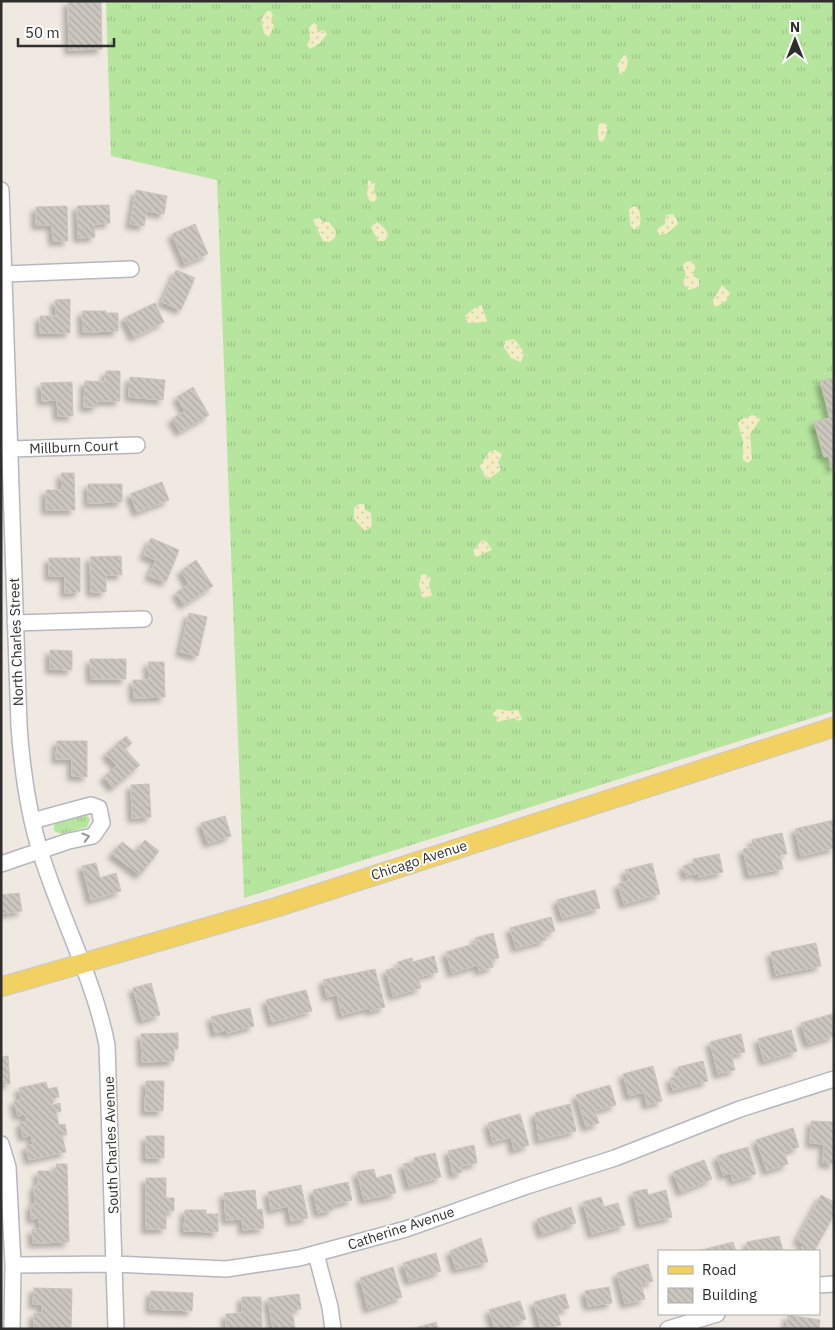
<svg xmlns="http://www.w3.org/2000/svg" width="835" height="1330" viewBox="0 0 835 1330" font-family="'IBM Plex Sans',sans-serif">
<defs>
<pattern id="grass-tufts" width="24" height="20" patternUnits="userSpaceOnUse" patternTransform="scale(1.25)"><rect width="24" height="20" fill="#b6e59e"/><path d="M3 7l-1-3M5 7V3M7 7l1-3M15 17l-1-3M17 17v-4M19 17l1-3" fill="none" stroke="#9dc588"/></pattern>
<pattern id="sand-dots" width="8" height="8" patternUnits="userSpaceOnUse" patternTransform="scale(1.25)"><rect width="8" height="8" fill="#f3ecc5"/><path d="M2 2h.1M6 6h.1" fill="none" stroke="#d1cbaa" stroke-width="1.8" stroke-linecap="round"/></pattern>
<pattern id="building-back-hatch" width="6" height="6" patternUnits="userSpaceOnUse" patternTransform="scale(1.25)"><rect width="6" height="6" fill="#cbc7bf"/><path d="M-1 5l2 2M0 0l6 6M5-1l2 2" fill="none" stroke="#afaba4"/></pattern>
<filter id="shadow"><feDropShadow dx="-4.5" dy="4.5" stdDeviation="2.5" flood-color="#0004"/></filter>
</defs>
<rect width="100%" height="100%" fill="#efe9e1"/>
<!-- grass -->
<path fill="url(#grass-tufts)" d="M106 1H834V711L244 898 217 180 111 156Z
M85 814 90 819 87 827 61 834 54 831V825L57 821Z"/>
<!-- sand -->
<path fill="url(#sand-dots)" d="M267 11H271L273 16 271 19 274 26 269 37 264 33 261 20Z
M314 22 318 27 317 33 323 30 327 34 320 43 310 49 307 46 310 38 309 28Z
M624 55 628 57 627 67 623 74H620L617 66Z
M603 122 607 125V131L604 140 601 142 598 139V125Z
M368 180 375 183 374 191 377 198 373 203 367 198Z
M632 207 636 206C641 211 642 223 638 229H634L630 225 629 210Z
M673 214 677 220 678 224 668 233 659 235 657 229 665 224 666 215Z
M319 217 323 222H329L336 231 335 238 329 242 323 241 313 220Z
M377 222C382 226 388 230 388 237L384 241H378L371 227Z
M693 261 695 267 693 276 699 279V287L688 290 683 283 686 275 683 266 685 262Z
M722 285 730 293 726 301 716 307 712 302Z
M482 305 487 322 468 323 465 316 476 307Z
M513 339 517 342 524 353 521 362 511 358 504 347 505 341Z
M752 415 759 417 760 420 750 434 752 459 748 463 743 460V441L738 423 742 419Z
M495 450 502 454 498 463 501 470 487 480 480 466 489 452Z
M359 504H364L365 510 371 513 372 526 365 531 354 519V508Z
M482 540 487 542 492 550 476 557 473 551Z
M424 574 431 578 429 585 432 595 427 598 422 597 419 585 421 575Z
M498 709 509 711 518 710 522 719 519 721 514 718 497 722 496 717 492 714Z"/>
<!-- building -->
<path fill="url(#building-back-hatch)" stroke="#cbc5ba" filter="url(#shadow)" d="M68 1H101L102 49 69 50Z
M136 190 167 196 164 214 147 211 144 226 130 224Z
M109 205 110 223 94 224 95 237 78 238 77 206Z
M67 206 68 241H53L52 225H36V207Z
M195 224 208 254 185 264 172 234Z
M176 270 195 278 181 310 162 302Z
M70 299V333H40V316H56L55 300Z
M155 303 164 322 134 337 124 318Z
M82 311H106V313H118V331L83 332Z
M106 371H120V401H97V407H84L85 381 105 382Z
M130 377 165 380 163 400 129 397Z
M834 378V468L832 469 829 456 824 457 814 422 830 418 820 381Z
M72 382 73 416H58L57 400 42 401 41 383Z
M193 387 209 415 180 432 172 419 185 411 177 397Z
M61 473H74L75 510H46V490H62Z
M162 482 169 500 137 512 130 494Z
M88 484H122V502L88 503Z
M151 538 179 550 166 582 149 576 156 560 144 555Z
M121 556 122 575H106V592H91L90 557Z
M49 558H80V592L65 593V576H49Z
M196 560 213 586 184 605 176 593 189 584 181 571Z
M189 613 207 617 198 656 180 652Z
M50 650 72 651V670L50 669Z
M90 659H126V679H91Z
M148 662H164L165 697 134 698 133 680H149Z
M126 736 132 743 125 749 140 765 113 788 104 777 117 766 106 754Z
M57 741H87V777L72 776V759H56Z
M149 784 151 817 132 818 131 785Z
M225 816 231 836 208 843 201 823Z
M834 820V848L801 856 795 829Z
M782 833 787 854 780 855 783 869 749 875 743 849 753 847 752 840Z
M145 840 159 851 140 875 112 854 122 842 135 852Z
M719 854 723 872 699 877 698 873 686 876 683 866 694 863 693 859Z
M96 863 100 878 116 873 121 891 91 900 82 866Z
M652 863 660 894 624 904 618 884 628 881 625 870Z
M595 890 600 908 562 918 557 900Z
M19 893 22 911 1 914V895Z
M551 917 555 931 544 934 546 940 516 948 510 928Z
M493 933 499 958 491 960 493 967 479 971 478 965 452 973 446 952 477 943 475 938Z
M816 943 821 966 776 975 771 952Z
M434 956 438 972 418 977 421 988 393 996 386 970 399 967 398 962 412 958 413 962Z
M375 969 385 1007 370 1011 369 1008 342 1015 337 995 327 997 323 980Z
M151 983 160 1015 142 1020 133 988Z
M306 990 312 1011 272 1022 266 1000Z
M250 1008 254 1026 227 1033 226 1030 215 1033 211 1017Z
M832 1014 834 1036 808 1044 801 1023Z
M791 1030 797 1051 764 1061 758 1039Z
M178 1033V1049H174V1061L142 1062 141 1034Z
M741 1034 745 1052 731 1055 735 1070 718 1074 710 1042Z
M8 1056 10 1084H1V1057Z
M703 1061 708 1081 673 1090 670 1078 680 1076 678 1067Z
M653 1066 662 1101 647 1105 644 1092 629 1096 623 1074Z
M146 1081H164L163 1111H145Z
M46 1082 48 1089 57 1087 59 1097 52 1099 53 1105 60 1103 61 1111 56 1112 59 1125 65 1124 67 1135H62L66 1152 29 1160 26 1146 33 1145 31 1135 23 1137 20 1123 26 1121 25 1114 18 1116 14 1101 21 1100 19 1088Z
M610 1085 616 1105 595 1111 599 1123 586 1127 576 1095Z
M570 1104 576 1131 539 1140 535 1113Z
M520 1114 529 1145 514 1150 511 1137 493 1142 488 1123Z
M811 1121 834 1122V1164L823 1163 824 1144 810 1143Z
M793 1128 799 1147 784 1152 788 1164 767 1171 756 1140Z
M146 1136H164V1158H146Z
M474 1145 477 1163 461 1166 462 1172 453 1174 448 1151Z
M748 1147 756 1174 733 1181 731 1173 723 1175 717 1156Z
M435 1153 441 1177 409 1186 403 1164 415 1162 414 1158Z
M704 1160 712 1179 681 1192 673 1172Z
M56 1164H67L69 1242 33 1243 32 1229H40L39 1218 31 1219V1205L35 1204 34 1186 38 1185V1171H57Z
M374 1169 376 1178 391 1174 396 1193 364 1200 357 1172Z
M146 1178H166V1198H174V1211H166V1229H146Z
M348 1182 352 1200 332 1205 333 1210 318 1213 313 1190Z
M301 1185 308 1218 291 1221 288 1206 271 1210 268 1192Z
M647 1189 648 1195 666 1190 672 1217 640 1224 633 1192Z
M255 1190 257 1210 262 1209 264 1228 243 1230 242 1219 226 1220 224 1193Z
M821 1195 834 1202V1215L814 1251H807L801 1248 804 1244 797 1240Z
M601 1197 604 1207 618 1203 625 1225 592 1234 583 1202Z
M571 1207 576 1223 542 1234 537 1219Z
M185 1210H206V1214H218V1232L184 1231Z
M779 1236 783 1251H749L747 1242Z
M481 1238 488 1262 456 1269 450 1251Z
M733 1242 736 1251H703L702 1250Z
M436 1253 441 1271 409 1281 403 1263Z
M648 1264 653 1281 641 1284 645 1299 625 1304 617 1273Z
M393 1267 402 1297 368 1309 360 1278Z
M609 1287 612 1303 588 1306 585 1291Z
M34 1288 72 1289 71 1329 34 1327V1313H42V1304H33Z
M151 1291 193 1293 192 1311 150 1309Z
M299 1294 301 1309 292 1310 295 1329H273L268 1298Z
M565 1294 569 1308 557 1311 561 1325 541 1329 534 1302Z
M242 1297H261L262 1327 226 1328V1314L242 1313Z
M520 1301 526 1319 510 1324 512 1329H495L489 1310Z
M788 1315 820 1320 819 1329H786Z
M436 1322 438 1329H412Z"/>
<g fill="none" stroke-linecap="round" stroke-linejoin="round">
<!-- minor casing -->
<g stroke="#b4b7c1" stroke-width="18">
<path id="minor" d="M1 190 19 726C22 769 28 813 41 854 61 918 94 979 107 1045L116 1329
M5 274 131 269
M11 449 137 445
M15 623 144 619
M1 864 69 841 93 836 102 823 99 808 91 805 32 821
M1 1144 8 1167 13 1265 12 1329
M316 1254 330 1307 333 1329
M13 1265 114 1264 226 1269 299 1258 406 1229 524 1187 615 1158 740 1109 834 1079
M819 1285 834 1284
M668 1329 717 1314"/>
</g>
<!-- major casing -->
<g stroke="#c9c9c9" stroke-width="21">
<path id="major" d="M1 987 277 907 834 727"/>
</g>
<!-- minor -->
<use href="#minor" stroke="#fff" stroke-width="15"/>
<!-- major -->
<use href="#major" stroke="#f2d163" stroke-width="19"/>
</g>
<!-- one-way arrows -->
<defs><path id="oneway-chevron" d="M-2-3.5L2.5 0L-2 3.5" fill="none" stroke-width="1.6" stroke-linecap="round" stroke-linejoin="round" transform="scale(1.25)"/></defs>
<use stroke="#969696" href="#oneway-chevron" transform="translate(86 837) rotate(-16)"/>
<g text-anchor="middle" stroke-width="4" stroke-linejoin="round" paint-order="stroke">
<!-- street labels -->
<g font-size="14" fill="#2e2e2e" stroke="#fff">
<text transform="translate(74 447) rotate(-2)" y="5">Millburn Court</text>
<text transform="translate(16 642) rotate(-92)" y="5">North Charles Street</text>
<text transform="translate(419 860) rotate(-18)" y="5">Chicago Avenue</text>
<text transform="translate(111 1145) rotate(-92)" y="5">South Charles Avenue</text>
<text transform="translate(401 1228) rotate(-18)" y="5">Catherine Avenue</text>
</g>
</g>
<!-- border -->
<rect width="835" height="1330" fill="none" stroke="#2e2e2e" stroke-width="5"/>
<!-- legend -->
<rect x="658" y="1250" width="162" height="65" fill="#ffffff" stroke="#ababab"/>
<rect x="668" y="1266" width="25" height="8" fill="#f2d163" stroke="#ababab"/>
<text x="702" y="1275" font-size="15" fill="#2e2e2e">Road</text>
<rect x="668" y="1288" width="25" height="15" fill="url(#building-back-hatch)" stroke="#ababab"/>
<text x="702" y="1300" font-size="15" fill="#2e2e2e">Building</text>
<!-- north arrow -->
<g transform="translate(795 40)" stroke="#ffffff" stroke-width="4" paint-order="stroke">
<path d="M0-4L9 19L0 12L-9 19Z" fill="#2e2e2e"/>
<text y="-8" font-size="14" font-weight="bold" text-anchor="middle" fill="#2e2e2e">N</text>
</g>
<!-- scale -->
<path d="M18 38v8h96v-8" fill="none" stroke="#2e2e2e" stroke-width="2.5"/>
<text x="25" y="38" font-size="15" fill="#2e2e2e" stroke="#ffffff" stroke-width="4" paint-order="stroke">50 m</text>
</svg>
